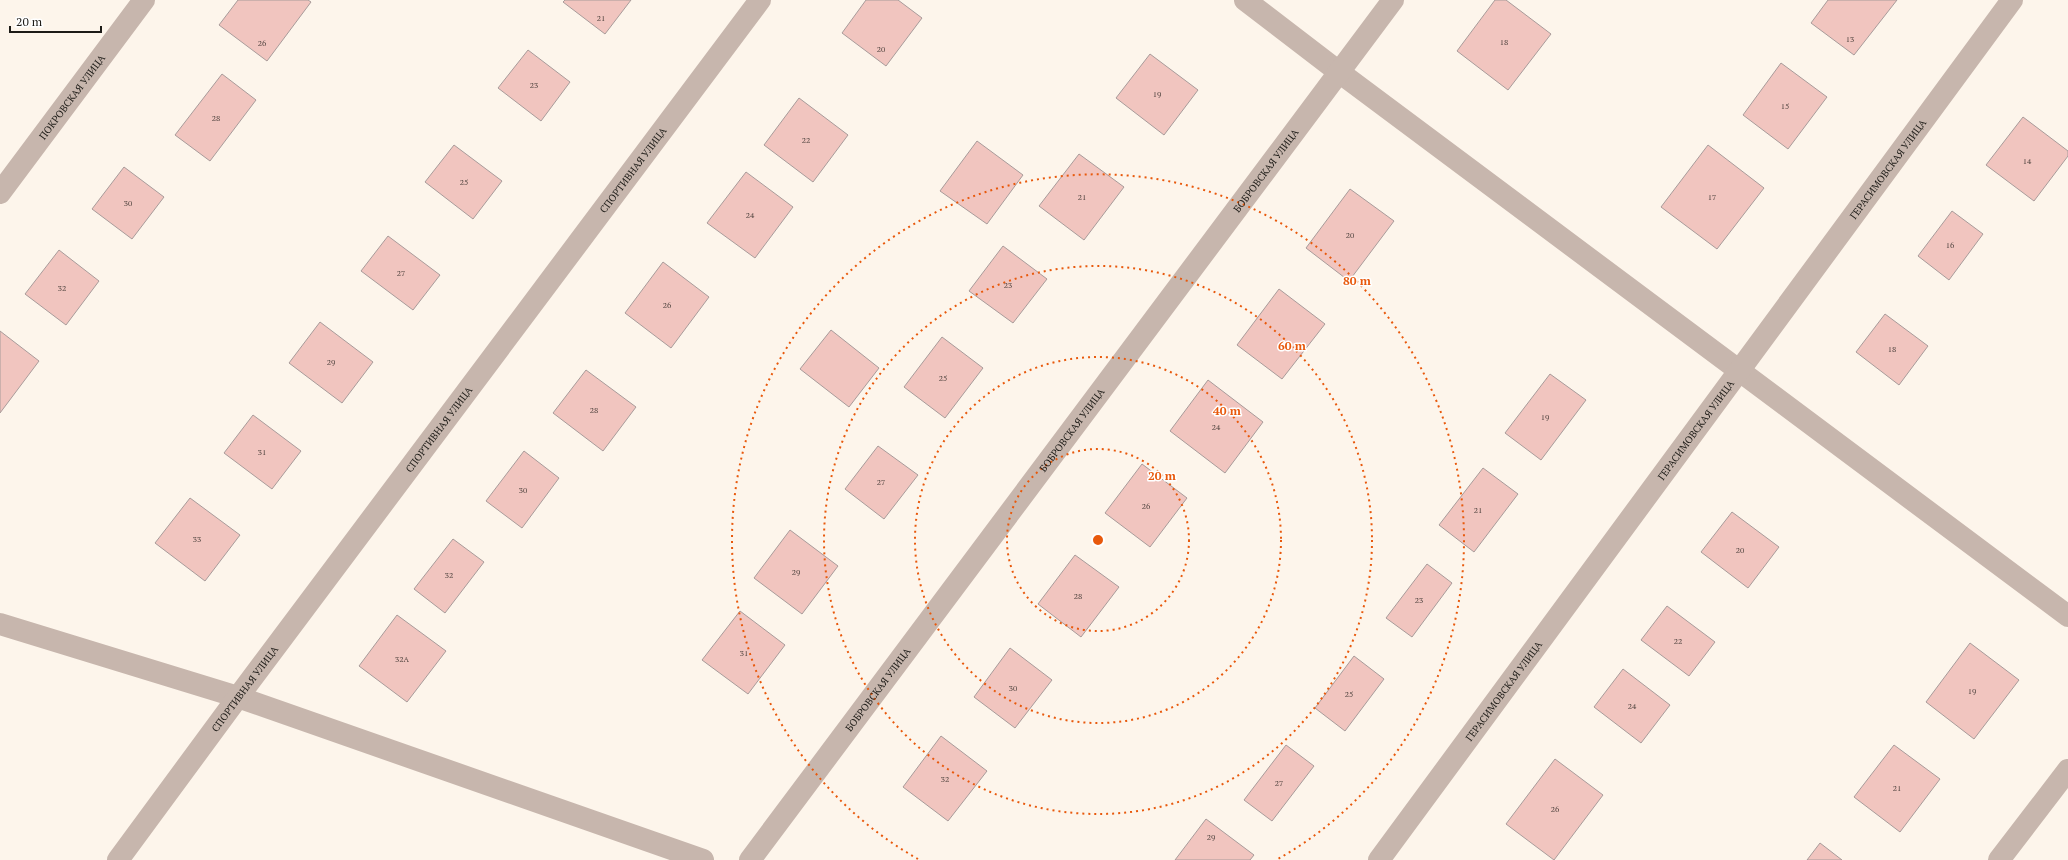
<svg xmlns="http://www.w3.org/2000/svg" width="2068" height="860" viewBox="0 0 2068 860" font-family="'PT Serif',serif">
<rect width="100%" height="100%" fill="#fdf5eb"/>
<!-- building -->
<path fill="#f1c5bf" stroke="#a89b9a" d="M238 0H308L311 2 267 61 219 25Z
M565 0H631L605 34 563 2Z
M866 0H898L922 18 886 66 842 33Z
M1495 0H1506L1551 34 1508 90 1457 51Z
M1828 0H1897L1854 55 1811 23Z
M528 50 570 82 541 121 498 88Z
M1150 54 1198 90 1164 135 1116 98Z
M1781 63 1827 97 1788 149 1743 115Z
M222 74 256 100 210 161 175 135Z
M799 98 848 135 813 182 764 145Z
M2023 117 2068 151V156L2034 201 1986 165Z
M977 141 1023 175 987 224 940 191Z
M454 145 502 181 473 219 425 182Z
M1708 145 1764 188 1717 249 1661 207Z
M1079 154 1124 187 1084 240 1039 206Z
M124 167 164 197 132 239 92 209Z
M746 172 793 207 755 258 707 223Z
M1350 189 1394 221 1349 281 1306 248Z
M1952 211 1983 234 1949 280 1918 256Z
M388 236 440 275 413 310 361 271Z
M1003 246 1047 279 1013 323 969 291Z
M59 250 99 281 66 325 25 294Z
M663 262 709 297 671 348 625 313Z
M1279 289 1325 324 1282 379 1237 345Z
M1885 314 1928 346 1899 385 1856 352Z
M320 322 373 362 342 403 289 363Z
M831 330 879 368 849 407 800 369Z
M0 331 39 361 0 413Z
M942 337 983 368 945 418 904 387Z
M586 370 636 407 603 451 553 413Z
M1550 374 1586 400 1541 460 1505 433Z
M1208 380 1263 422 1225 473 1170 431Z
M253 415 301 451 272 489 224 453Z
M878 446 918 475 884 519 845 489Z
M524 451 559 478 522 528 486 501Z
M1142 464 1187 498 1150 547 1105 513Z
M1483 468 1518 494 1474 552 1439 525Z
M190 498 240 535 205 581 155 543Z
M1732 512 1779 547 1748 588 1701 552Z
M790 530 838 566 802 614 754 578Z
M453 539 484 562 445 613 414 589Z
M1075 555 1119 587 1081 637 1038 604Z
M1427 564 1452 583 1412 637 1386 618Z
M1667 606 1715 642 1689 676 1641 640Z
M740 611 785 645 748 694 702 660Z
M397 615 446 651 407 702 359 666Z
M1970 643 2019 680 1974 739 1926 702Z
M1010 648 1052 680 1015 728 974 697Z
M1354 656 1384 679 1345 731 1315 708Z
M1623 669 1670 705 1641 743 1594 707Z
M941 736 987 771 948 821 903 787Z
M1286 745 1314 766 1272 821 1244 800Z
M1894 745 1940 779 1900 832 1854 797Z
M1555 759 1603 795 1554 860 1506 824Z
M1206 819 1254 855 1250 860H1175Z
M1820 843 1842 860H1807Z"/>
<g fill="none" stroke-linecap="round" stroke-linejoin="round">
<!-- street -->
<g stroke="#c7b6ad" stroke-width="22">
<path d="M1245 0 1339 72 2068 616"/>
<path id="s1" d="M0 193 144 0"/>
<path d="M0 624 238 697 703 860"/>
<path id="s2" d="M118 860 238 697 760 0"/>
<path id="s3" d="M750 860 1393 0"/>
<path id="s4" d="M1379 860 2012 0"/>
<path d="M1999 860 2068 770"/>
</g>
</g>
<!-- distance rings -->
<g fill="none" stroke="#e8590c" stroke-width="2" stroke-dasharray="2 4">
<circle cx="1098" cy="540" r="91"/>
<circle cx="1098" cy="540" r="183"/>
<circle cx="1098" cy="540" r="274"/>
<path d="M918 859A366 366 0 1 1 1278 859"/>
</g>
<g text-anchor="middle" stroke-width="3" stroke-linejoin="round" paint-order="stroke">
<!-- number labels -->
<g font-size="8" fill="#524641">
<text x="601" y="21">21</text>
<text x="1850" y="42">13</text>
<text x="1504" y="45">18</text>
<text x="262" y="46">26</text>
<text x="881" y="52">20</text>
<text x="534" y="88">23</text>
<text x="1157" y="97">19</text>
<text x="1785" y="109">15</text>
<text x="216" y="121">28</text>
<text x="806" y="143">22</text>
<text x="2027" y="164">14</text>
<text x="464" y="185">25</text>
<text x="1082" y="200">21</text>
<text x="1712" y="200">17</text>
<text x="128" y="206">30</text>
<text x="750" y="218">24</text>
<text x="1350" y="238">20</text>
<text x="1950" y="248">16</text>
<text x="401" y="276">27</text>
<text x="1008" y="288">23</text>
<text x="62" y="291">32</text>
<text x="667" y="308">26</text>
<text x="1892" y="352">18</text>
<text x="331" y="365">29</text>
<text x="943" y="381">25</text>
<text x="594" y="413">28</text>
<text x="1545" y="420">19</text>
<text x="1216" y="430">24</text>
<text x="262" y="455">31</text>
<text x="881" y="485">27</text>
<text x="523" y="493">30</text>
<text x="1146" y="509">26</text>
<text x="1478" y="513">21</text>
<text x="197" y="542">33</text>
<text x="1740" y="553">20</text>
<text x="796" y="575">29</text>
<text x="449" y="578">32</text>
<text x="1078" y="599">28</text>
<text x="1419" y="603">23</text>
<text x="1678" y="644">22</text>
<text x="744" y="656">31</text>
<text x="402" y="662">32А</text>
<text x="1013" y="691">30</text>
<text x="1972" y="694">19</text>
<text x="1349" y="697">25</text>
<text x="1632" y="709">24</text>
<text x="945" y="782">32</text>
<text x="1279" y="786">27</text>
<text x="1897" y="791">21</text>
<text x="1555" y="812">26</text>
<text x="1211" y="840">29</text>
</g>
<!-- street labels -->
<g font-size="10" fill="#1d1b17" stroke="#fff">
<text dy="4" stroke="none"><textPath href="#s1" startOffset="120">ПОКРОВСКАЯ УЛИЦА</textPath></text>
<text dy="4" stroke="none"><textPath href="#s4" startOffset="858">ГЕРАСИМОВСКАЯ УЛИЦА</textPath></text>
<text dy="4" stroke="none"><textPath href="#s2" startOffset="861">СПОРТИВНАЯ УЛИЦА</textPath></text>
<text dy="4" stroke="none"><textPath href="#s3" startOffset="861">БОБРОВСКАЯ УЛИЦА</textPath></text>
<text dy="4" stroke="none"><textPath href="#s2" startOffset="537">СПОРТИВНАЯ УЛИЦА</textPath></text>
<text dy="4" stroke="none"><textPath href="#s3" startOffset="537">БОБРОВСКАЯ УЛИЦА</textPath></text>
<text dy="4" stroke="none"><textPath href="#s4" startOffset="534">ГЕРАСИМОВСКАЯ УЛИЦА</textPath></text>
<text dy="4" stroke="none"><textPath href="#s2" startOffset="213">СПОРТИВНАЯ УЛИЦА</textPath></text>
<text dy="4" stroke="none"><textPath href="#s3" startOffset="213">БОБРОВСКАЯ УЛИЦА</textPath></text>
<text dy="4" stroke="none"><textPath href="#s4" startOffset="210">ГЕРАСИМОВСКАЯ УЛИЦА</textPath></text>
</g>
</g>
<circle cx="1098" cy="540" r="6" fill="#e8590c" stroke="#fff" stroke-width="2"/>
<g font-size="12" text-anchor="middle" font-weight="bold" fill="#e8590c" stroke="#fff" stroke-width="3" stroke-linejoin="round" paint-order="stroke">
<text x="1357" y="285">80 m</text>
<text x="1292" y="350">60 m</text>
<text x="1227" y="415">40 m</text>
<text x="1162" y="480">20 m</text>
</g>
<!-- scale -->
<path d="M10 26v6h91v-6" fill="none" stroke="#1d1b17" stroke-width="2"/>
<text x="16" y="26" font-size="12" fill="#1d1b17" stroke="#ffffff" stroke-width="3" paint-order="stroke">20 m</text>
</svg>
